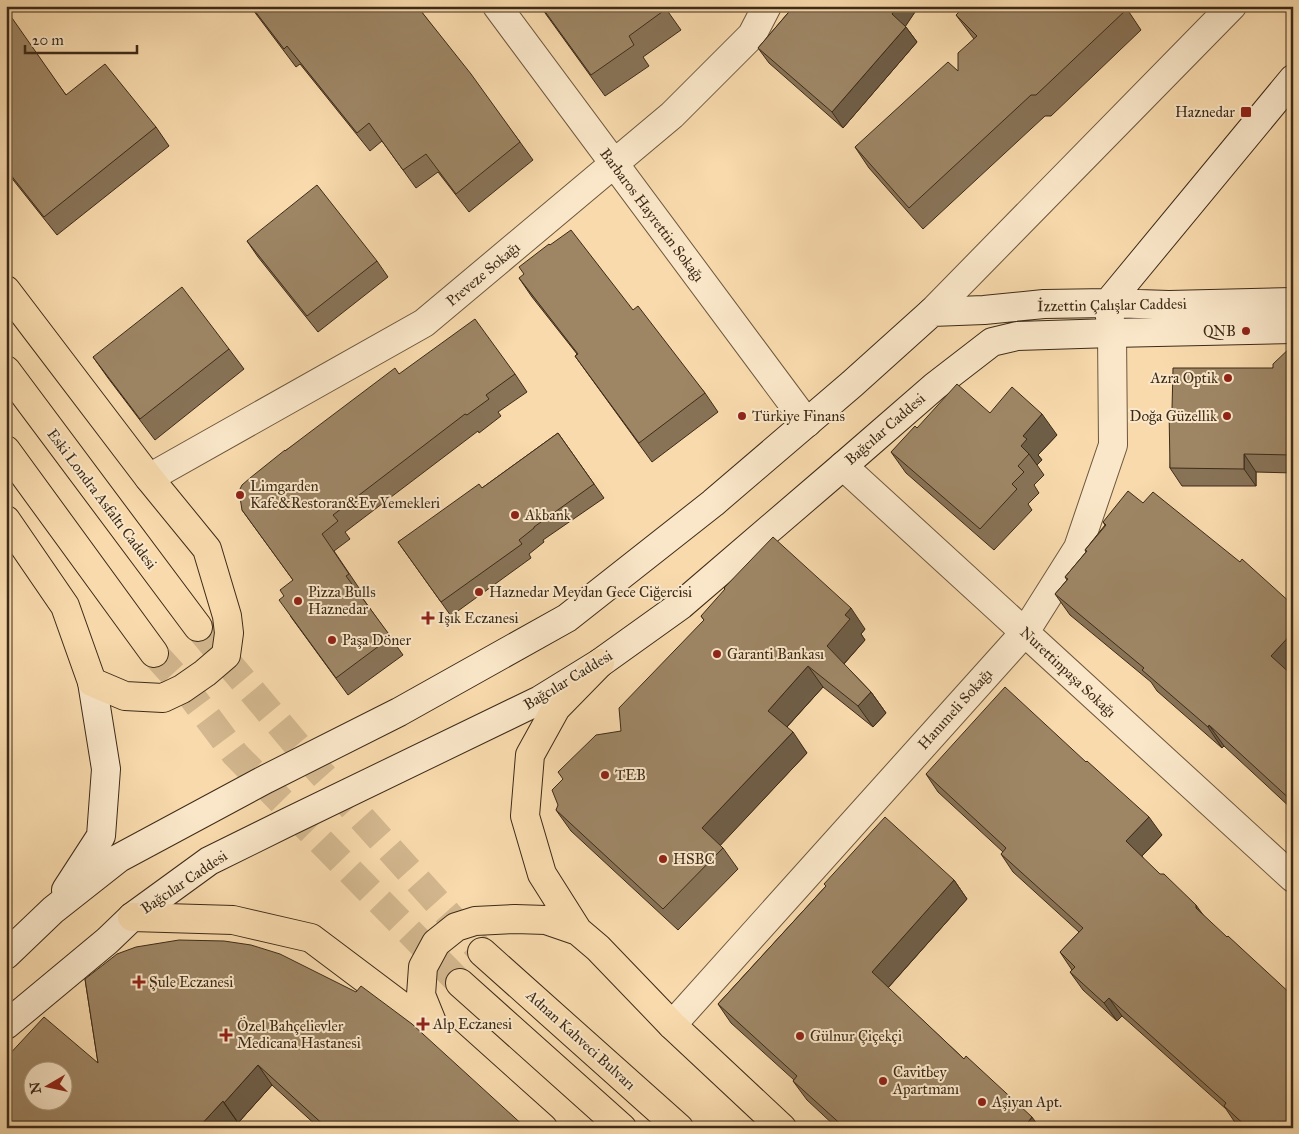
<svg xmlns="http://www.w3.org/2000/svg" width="1299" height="1134" viewBox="0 0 1299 1134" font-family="'IM FELL Great Primer',serif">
<rect width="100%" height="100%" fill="#f8daac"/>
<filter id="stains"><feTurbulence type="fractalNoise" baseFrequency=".004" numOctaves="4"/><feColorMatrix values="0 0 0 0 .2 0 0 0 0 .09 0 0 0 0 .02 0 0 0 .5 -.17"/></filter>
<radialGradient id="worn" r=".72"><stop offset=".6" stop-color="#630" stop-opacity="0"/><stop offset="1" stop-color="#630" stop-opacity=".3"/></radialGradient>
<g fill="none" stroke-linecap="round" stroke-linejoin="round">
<!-- primary-tunnel -->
<path stroke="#d3b78e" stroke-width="28" stroke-dasharray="28 14" stroke-linecap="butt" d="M198 627 313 764 482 952
M154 653 184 686 235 754 460 983"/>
<!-- street casing -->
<g stroke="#6c573d" stroke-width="30">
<path id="street" d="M497 6 807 423
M932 312 1232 6
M843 466 1293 878
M149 478 424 323 672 115 752 35 767 6
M672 1025 1025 632 1078 548 1113 445 1112 333"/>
</g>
<!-- secondary casing -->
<g stroke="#3d2b18" stroke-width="30">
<path id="secondary" d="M1110 317 1108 303 1293 79
M66 890 101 836 106 769 92 682
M6 955 53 910 119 858 266 779 399 712 567 618 713 503 852 384 932 312 984 310 1044 304 1108 303 1169 305 1293 302
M6 1025 107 941 132 917 209 861 288 822 540 700 600 663 681 605 843 466 935 386 992 342 1017 336 1112 333 1293 329"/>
</g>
<!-- primary casing -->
<g stroke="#3d2b18" stroke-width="30">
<path id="primary" d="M6 290 149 478 207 549 227 616 229 633 226 655 205 673 182 689 163 698 125 696 92 682 65 606 6 520
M6 370 198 627
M6 450 154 653
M600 663 556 708 530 755 525 816 542 874 578 931 598 948 672 1025 782 1128
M132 917 233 920 311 938 436 1032 543 1128
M482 952 679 1128
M460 983 622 1128
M436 1032 421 995 423 967 436 943 456 927 475 921 515 919 546 920 578 931"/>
</g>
<!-- street -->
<use href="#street" stroke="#fae7c9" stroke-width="28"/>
<!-- secondary -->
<use href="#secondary" stroke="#fae7c9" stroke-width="28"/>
<!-- primary -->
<use href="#primary" stroke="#f8daac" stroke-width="28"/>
</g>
<!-- wall -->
<path fill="#887357" stroke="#3d2b18" d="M250 6H417L520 142 533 160 469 212 438 172 416 188 382 141 370 151 300 64 296 67Z
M540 6H664L681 30 643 57 649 66 605 96Z
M794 6H919L905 26 917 42 843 128 769 63 758 48Z
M1127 9 1141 30 1051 116H1045L923 229 869 168 855 147 958 71 974 39 956 15Z
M6 13 66 95 156 127 169 146 57 235 6 171Z
M247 241 377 261 388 277 318 332 258 257Z
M519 278 633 310 705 393 718 412 652 462 588 374 575 356 577 354 532 297Z
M1293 345V473L1256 472V486H1182L1170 468 1172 409 1273 368Z
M229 349 244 369 155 440 108 378 93 357Z
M399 374H515L527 392 498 412 501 416 479 433 478 431 345 532 350 539 334 551 361 591 359 593 403 655 348 695 291 617 284 596 293 580 242 510 285 451Z
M917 428 1057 435 1038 455 1042 460 1037 465 1044 475 1034 485 1039 493 1028 504 1032 510 994 550 906 473 891 452Z
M558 433 604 498 543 540 544 542 529 554 531 558 451 616 398 542 482 488Z
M1143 503 1293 605V669L1289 673 1293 676V810L1224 746 1222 748 1157 691 1151 682 1070 615 1055 594 1067 580 1065 577 1086 552 1085 550 1105 525 1103 522Z
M701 616 865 629 861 634 865 640 844 664 871 692 886 713 873 727 823 687 787 727 807 753 720 845 723 848 738 869 678 930 571 831 556 810 621 731 704 620Z
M926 774 1162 835 1142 856 1293 1128H1240L1236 1124 1226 1109 1122 1016 1117 1021 1083 990 1070 972 1072 970 1060 952 1079 932 1013 872 1001 854 1003 852 938 792Z
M954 880 967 899 888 988 964 1059 1040 1128H837L807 1100 793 1081 794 1080 731 1023 718 1004 826 886 824 884Z
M85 979 526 1128H319L272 1085 238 1123 237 1121 231 1128H6L98 1063Z"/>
<!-- shaded-wall -->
<path fill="#6f5e47" stroke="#3d2b18" d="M897 6H919L903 30 892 14Z
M906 27 917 42 843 128 832 112Z
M1042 414 1057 435 1038 455 1042 460 1037 465 1029 454 1021 446 1023 436Z
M1244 454 1256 472V486L1244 469Z
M851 608 865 629 861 634 865 640 841 667 827 646 845 615Z
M1293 632V669L1286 677 1271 656Z
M808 666 823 687 783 731 768 711Z
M871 692 886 713 873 727 858 706Z
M6 700 8 703 6 715Z
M1209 725 1224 746 1222 748 1208 727Z
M793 732 807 753 717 849 702 828Z
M1149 817 1162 835 1139 859 1126 841Z
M954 880 967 899 885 991 872 972Z
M1196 905 1209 923 1196 908Z
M1109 998 1122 1016 1117 1021 1104 1003Z
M258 1065 272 1085 238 1123 224 1103Z
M223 1101 237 1121 231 1128H198Z
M1032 1117 1040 1128H1026L1025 1126Z"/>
<!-- building -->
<path fill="#9e8665" stroke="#3d2b18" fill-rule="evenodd" d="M251 6H417L471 74 520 142 456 194 426 154 403 170 369 123 357 133 287 46 284 49Z
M541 6H664L666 9 629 36 634 45 591 75Z
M794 6H897L892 14 906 27 832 112 758 48Z
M965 6H1124L1127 9 1036 95H1031L909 208 855 147 948 62 958 71V53L977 36 956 15Z
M6 13 11 18H12L66 95 105 64 156 127 44 217 6 169Z
M317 185 377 261 307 316 247 241Z
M571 230 633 310 638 306 705 393 639 443 575 356 578 354 519 278 524 274 519 267 549 244 550 245Z
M182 287 229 349 140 419 93 357Z
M475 319 515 374 486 395 489 399 467 415 465 414 333 515 338 521 322 534 349 574 346 576 391 637 336 678 279 600 284 596 280 590 293 580 242 510 239 491 242 485 250 478 285 450V451L395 368 399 374Z
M1293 345V455L1244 454V469L1170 468 1169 409H1172L1173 368H1273V364Z
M957 384 990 413 1012 387 1042 414 1023 436 1027 439 1021 446 1029 454 1018 466 1024 472 1012 484 1017 489 980 529 891 452 915 426 917 428Z
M558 433 594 484 534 527V528L519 540 522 544 441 602 398 542 479 484 482 488Z
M1128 491 1143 503 1153 492 1240 562 1242 559 1293 605V632L1271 656 1293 676V802L1209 725 1208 727 1142 670 1144 668 1055 594 1068 579 1065 577 1087 551 1085 550 1106 525 1103 522Z
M773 537 851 608 845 615 850 619 827 646 871 692 858 706 808 666 768 711 793 732 702 828 723 848 663 909 556 810 558 805 552 790 563 779 558 772 596 735 621 731 619 708 704 620 701 616 725 589 724 588Z
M1005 687 1086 762 1087 761 1149 817 1126 841 1160 874H1164L1196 905V908L1227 937 1228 936 1293 996V1128H1248L1224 1106 1226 1103 1109 998 1104 1003 1070 972 1075 967 1060 952 1083 928 1001 854 1006 848 926 774Z
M885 817 954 880 872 972 964 1059 966 1056 1032 1117 1025 1126 1027 1128H845L793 1081 797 1076 718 1004 826 886 824 884Z
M179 940 224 941 251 945 280 954 356 992 361 986 412 1024 526 1128H327L258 1065 224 1103 223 1101 198 1128H6V1058L44 1017 98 1063 85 979 117 954 136 947ZM32 1072H62V1102H32Z"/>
<!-- markers -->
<g fill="#8f2418" stroke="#fae7c9" stroke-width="2">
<rect x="1240" y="106" width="12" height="12" rx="2.5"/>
<circle cx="1246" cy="331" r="5"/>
<circle cx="1228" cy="378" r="5"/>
<circle cx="742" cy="416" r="5"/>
<circle cx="1227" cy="416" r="5"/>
<circle cx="240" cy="495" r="5"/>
<circle cx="515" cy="515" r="5"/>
<circle cx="479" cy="592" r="5"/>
<circle cx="298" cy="601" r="5"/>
<path d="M425.5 610.5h5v5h5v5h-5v5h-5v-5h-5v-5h5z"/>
<circle cx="332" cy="640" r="5"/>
<circle cx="717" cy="654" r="5"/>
<circle cx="605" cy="775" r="5"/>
<circle cx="663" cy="859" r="5"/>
<path d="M136.5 974.5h5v5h5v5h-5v5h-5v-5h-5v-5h5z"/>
<path d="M420.5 1016.5h5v5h5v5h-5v5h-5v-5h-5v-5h5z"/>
<path d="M223.5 1027.5h5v5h5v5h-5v5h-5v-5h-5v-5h5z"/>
<circle cx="800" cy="1036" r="5"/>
<circle cx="883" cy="1081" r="5"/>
<circle cx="982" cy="1102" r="5"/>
</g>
<g text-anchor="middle" stroke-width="4" stroke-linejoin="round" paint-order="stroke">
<!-- poi labels -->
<g font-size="15" fill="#3d2b18" stroke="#fae7c9" text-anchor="start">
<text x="1235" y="117" text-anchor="end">Haznedar</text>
<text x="1236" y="336" text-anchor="end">QNB</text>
<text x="1218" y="383" text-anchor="end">Azra Optik</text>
<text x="752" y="421">Türkiye Finans</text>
<text x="1217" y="421" text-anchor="end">Doğa Güzellik</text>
<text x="250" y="491">Limgarden<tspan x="250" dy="17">Kafe&amp;Restoran&amp;Ev Yemekleri</tspan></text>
<text x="525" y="520">Akbank</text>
<text x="308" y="597">Pizza Bulls<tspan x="308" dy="17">Haznedar</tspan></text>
<text x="489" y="597">Haznedar Meydan Gece Ciğercisi</text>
<text x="438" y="623">Işık Eczanesi</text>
<text x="342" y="645">Paşa Döner</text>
<text x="727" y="659">Garanti Bankası</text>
<text x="615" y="780">TEB</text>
<text x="673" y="864">HSBC</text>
<text x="149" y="987">Şule Eczanesi</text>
<text x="433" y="1029">Alp Eczanesi</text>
<text x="237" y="1031">Özel Bahçelievler<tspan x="237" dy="17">Medicana Hastanesi</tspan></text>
<text x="810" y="1041">Gülnur Çiçekçi</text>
<text x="893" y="1077">Cavitbey<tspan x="893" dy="17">Apartmanı</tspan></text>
<text x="992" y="1107">Aşiyan Apt.</text>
</g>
<!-- street labels -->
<g font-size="15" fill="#3d2b18" stroke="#fae7c9">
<text transform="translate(652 215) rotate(53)" y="5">Barbaros Hayrettin Sokağı</text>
<text transform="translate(483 274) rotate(-40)" y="5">Preveze Sokağı</text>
<text transform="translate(1112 305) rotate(-1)" y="5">İzzettin Çalışlar Caddesi</text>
<text transform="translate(885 429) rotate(-41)" y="5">Bağcılar Caddesi</text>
<text transform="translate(102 499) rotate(53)" y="5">Eski Londra Asfaltı Caddesi</text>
<text transform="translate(1068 672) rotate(43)" y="5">Nurettinpaşa Sokağı</text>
<text transform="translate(568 680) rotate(-31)" y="5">Bağcılar Caddesi</text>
<text transform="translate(955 709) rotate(-48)" y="5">Hanımeli Sokağı</text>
<text transform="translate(184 882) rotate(-34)" y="5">Bağcılar Caddesi</text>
<text transform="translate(581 1040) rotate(42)" y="5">Adnan Kahveci Bulvarı</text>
</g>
</g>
<!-- margin -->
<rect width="1299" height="1134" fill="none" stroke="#f8daac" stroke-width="25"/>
<rect x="8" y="8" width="1284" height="1119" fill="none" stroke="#3d2b18" stroke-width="2.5"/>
<rect x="12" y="12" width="1274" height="1109" fill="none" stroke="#3d2b18"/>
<!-- north arrow -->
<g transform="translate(48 1086) rotate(261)"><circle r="24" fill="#fae7c9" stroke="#ae9c82"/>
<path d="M0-4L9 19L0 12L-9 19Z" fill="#8f2418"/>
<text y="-8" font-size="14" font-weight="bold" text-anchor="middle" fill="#3d2b18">N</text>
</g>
<!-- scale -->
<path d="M25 45v8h112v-8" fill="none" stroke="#3d2b18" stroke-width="2.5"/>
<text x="32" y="45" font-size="15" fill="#3d2b18" stroke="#fae7c9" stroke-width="4" paint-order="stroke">20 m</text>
<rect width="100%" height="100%" filter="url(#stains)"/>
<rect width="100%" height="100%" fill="url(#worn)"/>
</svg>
